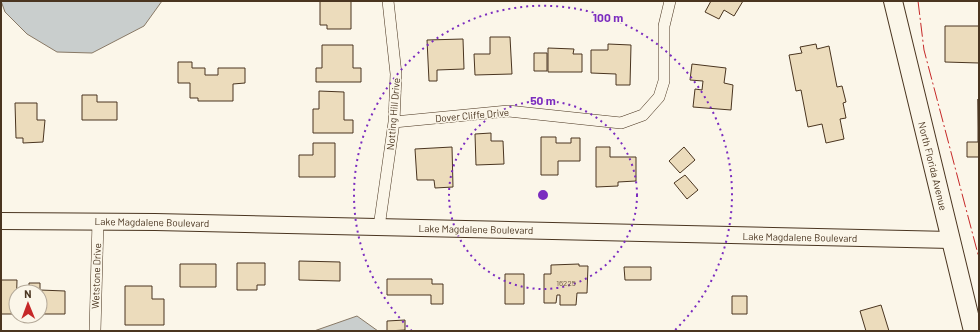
<svg xmlns="http://www.w3.org/2000/svg" width="980" height="332" viewBox="0 0 980 332" font-family="Barlow,sans-serif">
<rect width="100%" height="100%" fill="#fbf6e9"/>
<!-- water -->
<path fill="#c9cecd" stroke="#887966" d="M1 1H162L144 26 92 53 57 52 27 34 5 12Z
M357 316 378 331H314Z"/>
<!-- building -->
<path fill="#ecdcbc" stroke="#4a3520" d="M320 1H351V29H327V25H320Z
M711 1H743L734 16 724 10 719 19 705 12Z
M945 26H979V63L945 62Z
M490 37H510L512 74 475 75 474 54H490Z
M463 39 464 69 437 70V81H429L427 40Z
M608 44 631 45 630 85H616V74L591 73V50H608Z
M816 44 817 49 829 46 837 87 842 86 846 102 843 103 846 118 840 119 844 139 826 143 822 124 808 127 801 90 796 91 789 55 802 53 800 47Z
M322 45H353V68H361V82H316V68H322Z
M548 48 574 49 573 54H582V72H548Z
M534 53H547V71H534Z
M178 62H192V68H205V75H218V68H245V83L233 84V101H198V98H190V83H178Z
M692 64 726 68 724 83 733 85 731 110 693 107 695 89 702 90 703 81 690 80Z
M319 91 344 92V120H353V133H313V109H319Z
M82 95H97V102H117V120H82Z
M978 99 979 157H967V142H978Z
M15 103H37V120H45L43 142 23 143V138H16Z
M491 133V141H503L504 164 476 165 475 134Z
M541 137H556V143H571V138H580V161H558V175H541Z
M313 143H335V177H299V155H313Z
M452 147 453 187 435 188 434 180H417L415 149Z
M596 147H610V157H636V181L618 182V186L596 187Z
M684 147 695 160 680 173 669 161Z
M685 175 698 190 687 199 674 183Z
M299 261 340 262V281L299 280Z
M237 263H265V285H257V290H237Z
M180 264H216V287H180Z
M579 264V266H588L587 293H577L576 305H560V295H557L556 303H544V274H551V265Z
M624 267H651V280H625Z
M505 274H524V304H505Z
M387 279H432V284H443V304H431V295H387Z
M1 280H17L16 314H1Z
M29 283H40V290L65 291V314H40V292H29Z
M125 286H152V299H164V325H125Z
M732 296H747V314H732Z
M881 305 889 331H866L860 311Z
M405 320V330L387 331V321Z"/>
<g fill="none" stroke-linecap="round" stroke-linejoin="round">
<!-- street casing -->
<g stroke="#4a3520" stroke-width="12">
<path id="street" d="M394 122 508 111 621 123 643 115 659 97 664 81V26L670 1
M379 227 394 122 396 74 388 1
M95 331 98 221"/>
</g>
<!-- secondary casing -->
<g stroke="#4a3520" stroke-width="18">
<path id="secondary" d="M1 221 155 222 951 240"/>
</g>
<!-- primary casing -->
<g stroke="#4a3520" stroke-width="20">
<path id="primary" d="M893 1 973 331"/>
</g>
<!-- street -->
<use href="#street" stroke="#fbf6e9" stroke-width="11"/>
<!-- secondary -->
<use href="#secondary" stroke="#fbf6e9" stroke-width="16"/>
<!-- primary -->
<use href="#primary" stroke="#fbf6e9" stroke-width="18"/>
<!-- power -->
<path stroke="#c62828" stroke-width="1" stroke-dasharray="14 3 2 3" stroke-linecap="butt" d="M918 1 924 50 979 258"/>
</g>
<!-- distance rings -->
<g fill="none" stroke="#7b2cbf" stroke-width="2" stroke-dasharray="2 4">
<circle cx="543" cy="195" r="94"/>
<path d="M412 331A189 189 0 1 1 674 331"/>
</g>
<g text-anchor="middle" stroke-width="3" stroke-linejoin="round" paint-order="stroke">
<!-- number labels -->
<g font-size="8" fill="#725f47">
<text x="566" y="286">16225</text>
</g>
<!-- street labels -->
<g font-size="10" fill="#4a3520" stroke="#fbf6e9">
<text transform="translate(393 114) rotate(-85)" y="4">Notting Hill Drive</text>
<text transform="translate(472 115) rotate(-5)" y="4">Dover Cliffe Drive</text>
<text transform="translate(933 166) rotate(76)" y="4">North Florida Avenue</text>
<text transform="translate(152 222) rotate(1)" y="4">Lake Magdalene Boulevard</text>
<text transform="translate(476 229) rotate(1)" y="4">Lake Magdalene Boulevard</text>
<text transform="translate(800 237) rotate(1)" y="4">Lake Magdalene Boulevard</text>
<text transform="translate(96 276) rotate(-88)" y="4">Wetstone Drive</text>
</g>
</g>
<circle cx="543" cy="195" r="6" fill="#7b2cbf" stroke="#fbf6e9" stroke-width="2"/>
<g font-size="12" text-anchor="middle" font-weight="bold" fill="#7b2cbf" stroke="#fbf6e9" stroke-width="3" stroke-linejoin="round" paint-order="stroke">
<text x="608" y="22">100 m</text>
<text x="543" y="105">50 m</text>
</g>
<!-- border -->
<rect width="980" height="332" fill="none" stroke="#4a3520" stroke-width="4"/>
<!-- north arrow -->
<g transform="translate(28 304) rotate(359)"><circle r="19" fill="#fbf6e9" stroke="#b4a999"/>
<path d="M0-3L7 15L0 10L-7 15Z" fill="#c62828"/>
<text y="-6" font-size="11" font-weight="bold" text-anchor="middle" fill="#4a3520">N</text>
</g>
</svg>
